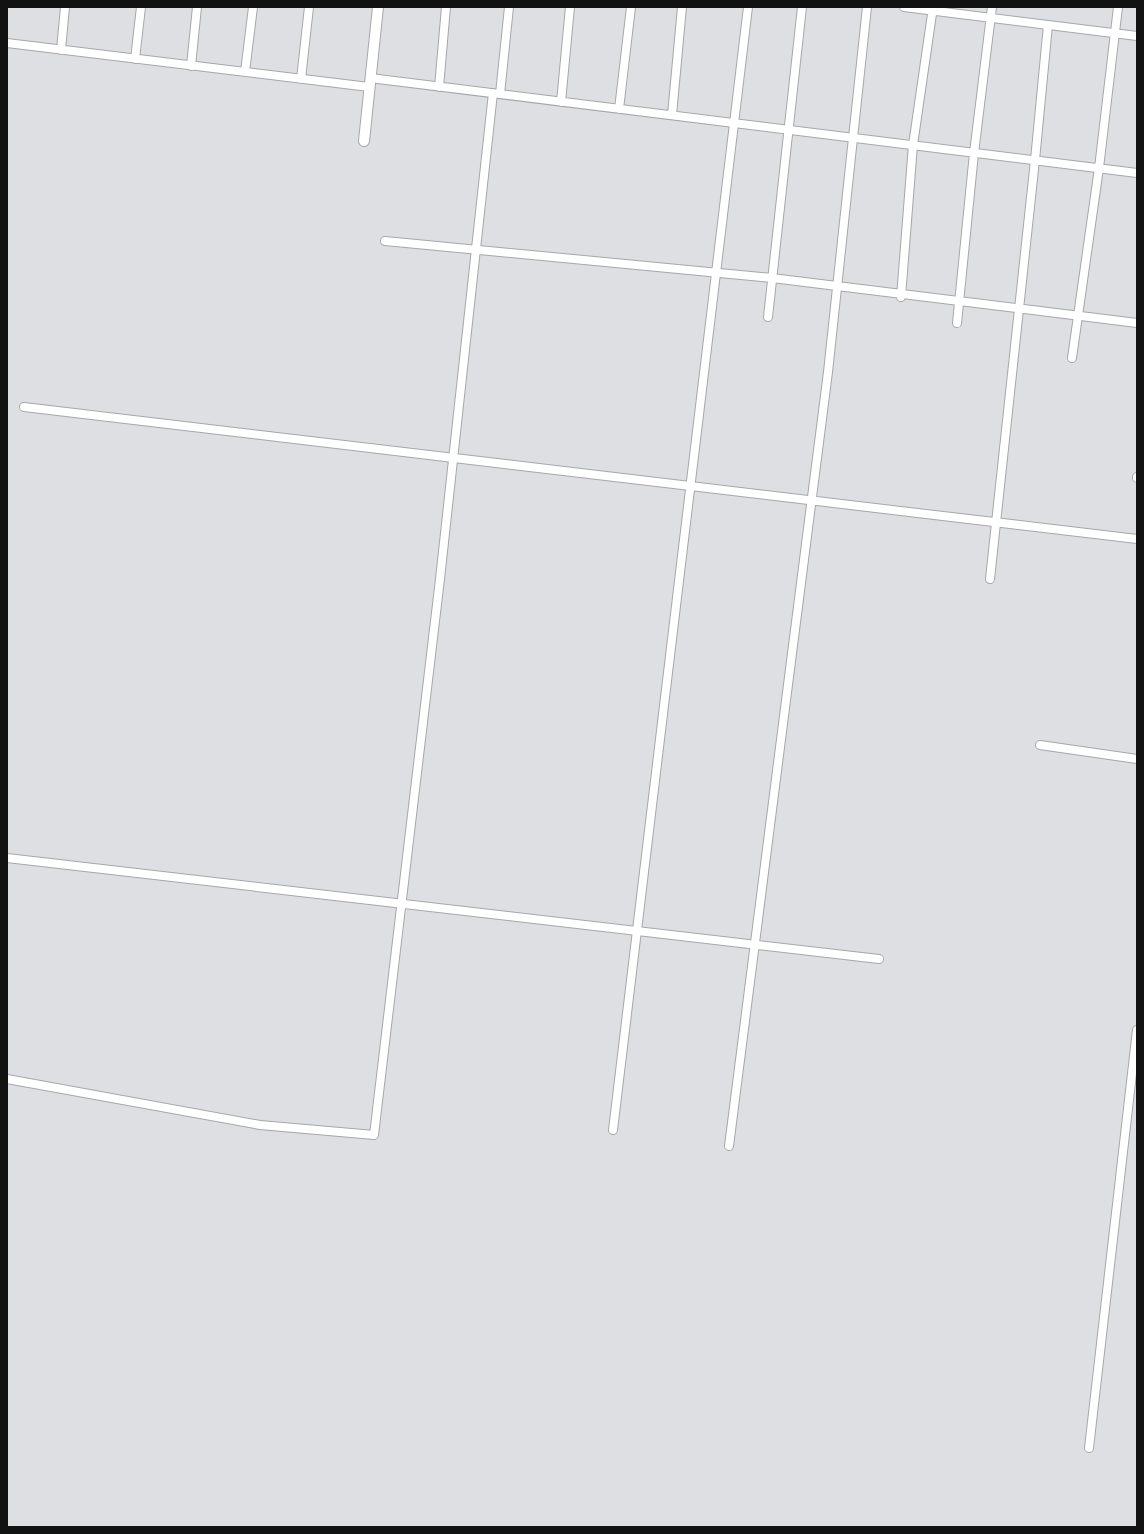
<svg xmlns="http://www.w3.org/2000/svg" width="1144" height="1534" viewBox="0 0 1144 1534" font-family="Inter,sans-serif">
<rect width="100%" height="100%" fill="#dedfe2"/>
<g fill="none" stroke-linecap="round" stroke-linejoin="round">
<!-- minor casing -->
<g stroke="#a6a7aa" stroke-width="10">
<path id="minor" d="M904 7 1137 36
M7 43 369 87
M61 50 65 7
M135 59 141 7
M191 66 197 7
M245 72 253 7
M370 78 1137 173
M301 79 309 7
M439 87 446 7
M500 94 509 7
M561 102 570 7
M619 109 631 7
M672 115 682 7
M385 241 772 278 1137 323
M901 297 913 145 933 7
M768 317 802 7
M957 323 974 153 992 7
M1072 358 1099 168 1118 7
M24 407 1137 539
M1137 478V477
M990 579 1035 160 1048 25
M1040 745 1137 759
M7 858 879 959
M7 1079 260 1125 374 1135 440 579 493 93
M613 1130 748 7
M729 1146 828 372 867 7
M1089 1448 1137 1030"/>
</g>
<!-- tertiary casing -->
<g stroke="#a6a7aa" stroke-width="12">
<path id="tertiary" d="M364 141 378 7"/>
</g>
<!-- minor -->
<use href="#minor" stroke="#fff" stroke-width="8"/>
<!-- tertiary -->
<use href="#tertiary" stroke="#fff" stroke-width="10"/>
</g>
<!-- border -->
<rect width="1144" height="1534" fill="none" stroke="#121213" stroke-width="16"/>
</svg>
